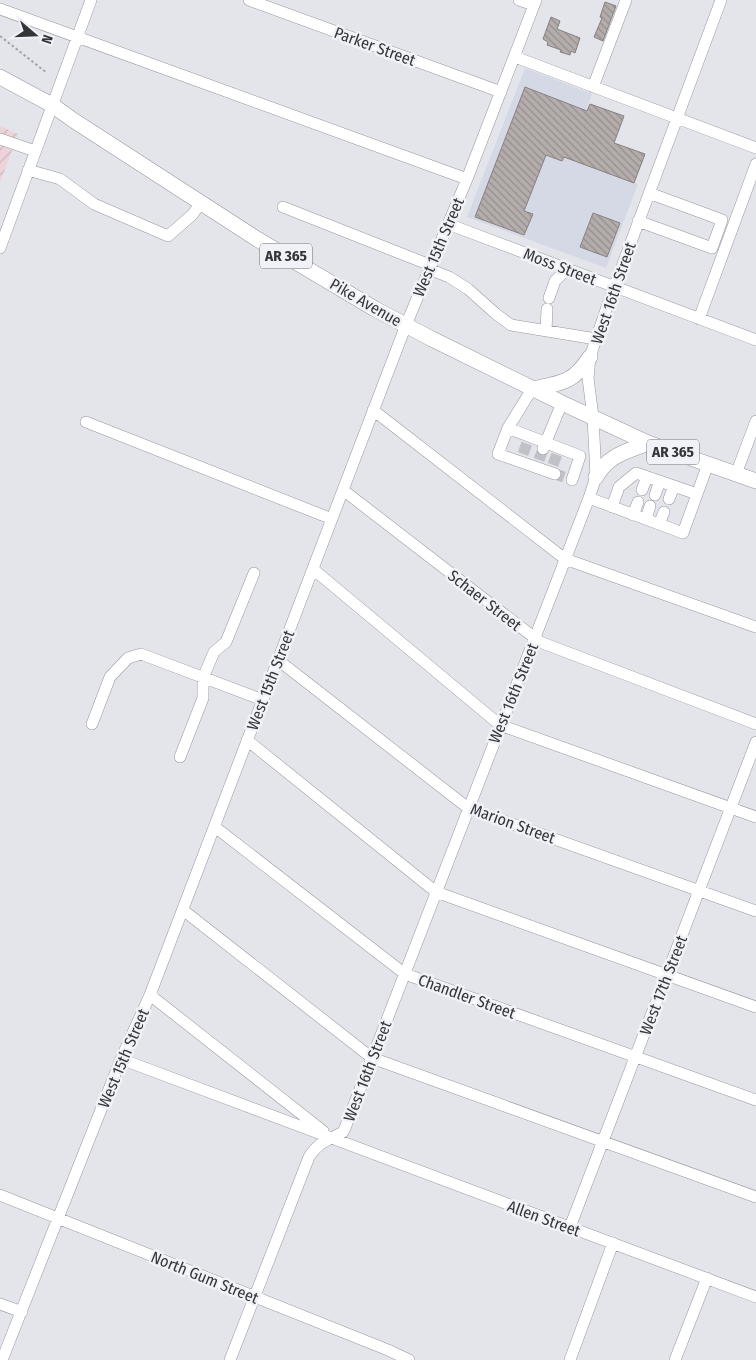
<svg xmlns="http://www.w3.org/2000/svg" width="756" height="1360" viewBox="0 0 756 1360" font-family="'Fira Sans Condensed',sans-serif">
<defs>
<pattern id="industrial-furrows" width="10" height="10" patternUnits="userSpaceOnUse" patternTransform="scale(1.25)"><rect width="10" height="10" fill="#edd4db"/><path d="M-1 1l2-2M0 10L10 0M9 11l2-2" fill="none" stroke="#ccb7bd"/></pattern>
<pattern id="building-back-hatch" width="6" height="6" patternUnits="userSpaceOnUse" patternTransform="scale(1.25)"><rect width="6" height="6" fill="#b4adac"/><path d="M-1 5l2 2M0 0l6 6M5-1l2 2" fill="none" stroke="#938e8d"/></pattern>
</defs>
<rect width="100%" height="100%" fill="#e3e5eb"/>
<!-- industrial -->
<path fill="url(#industrial-furrows)" d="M0 126 18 134 0 183Z"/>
<!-- built -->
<path fill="#d5d9e6" d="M525 68 592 94 569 158 638 184 606 268 467 217Z"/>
<!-- building -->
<path fill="url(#building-back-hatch)" stroke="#87807f" d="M605 2 616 6 603 41 594 37 602 18 600 17Z
M551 17 560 21 557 29 580 38 575 53 571 51 570 55 560 52 561 50 547 45 548 42 543 39Z
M525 87 587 111 590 104 624 116 614 143 645 154 634 183 564 157 562 161 546 155 524 211 533 214 524 235 475 217Z
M593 213 620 223 607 257 580 247Z"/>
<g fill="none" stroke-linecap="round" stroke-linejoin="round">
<!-- minor-tunnel -->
<path stroke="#c0c2c7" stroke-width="11" stroke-dasharray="11 5.5" stroke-linecap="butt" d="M523 454 527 443
M539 460 543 449
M553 465 557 454
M555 474 564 477"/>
<!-- minor casing -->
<g stroke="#96989e" stroke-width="12">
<path id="minor" d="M249 0 501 92
M519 0 534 5
M0 9 467 179
M515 57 756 148
M593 87 626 0
M0 139 35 151
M28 170 60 179 94 204 168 236 192 215 201 203
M283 207 430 265
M638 221 712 248 722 220 649 193
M448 224 756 340
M0 248 91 0
M429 269 449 277 468 289 496 314 511 325 596 339
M549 298 555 281 567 269
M699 319 756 164
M546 331 547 309
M532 389 508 428 498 454 555 474
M373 410 565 559 756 627
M86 422 332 519
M508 428 580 456 572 480
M543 449 562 403
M736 474 756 421
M343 490 540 642 756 724
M642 490 647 477
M655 495 660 481
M589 498 683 533 708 464
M669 499 674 486
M612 507 619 487 636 473 697 494
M633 515 638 502
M646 519 650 506
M659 524 664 512
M313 569 500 725 756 817
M278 660 468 808 756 911
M92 724 110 677 128 658 141 654 263 700
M247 740 436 892 756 1007
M180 757 203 698V678L214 652 226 642 254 573
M215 827 405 974 756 1100
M183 910 372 1058 756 1197
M150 995 323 1131
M121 1059 756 1297
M0 1195 388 1350 409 1360
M570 1227 756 742
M0 1304 22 1312
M2 1360 121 1059 150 995 406 325 467 179 536 0
M230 1360 309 1157C318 1142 329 1140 343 1132L345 1128 589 498 596 477 593 417 588 378 590 357 608 304 721 0
M570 1360 613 1243
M675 1360 707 1278"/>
</g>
<!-- major casing -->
<g stroke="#96989e" stroke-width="16">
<path id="major" d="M0 77 52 105 73 120 257 239 375 309 432 339 562 403 648 443 756 481
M532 389C562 383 573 383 590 357
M596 477C608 455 626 452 648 443"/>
</g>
<!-- path -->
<path stroke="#a0a2a6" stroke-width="2" stroke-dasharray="2.5 2.5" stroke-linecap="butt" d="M0 36 47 73"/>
<!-- minor -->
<use href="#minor" stroke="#fff" stroke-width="11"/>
<!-- major -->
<use href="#major" stroke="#fff" stroke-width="15"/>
</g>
<g text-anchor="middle" stroke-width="5" stroke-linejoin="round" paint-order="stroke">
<!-- shield labels -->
<g fill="#f0f2f8" stroke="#6c6e71" stroke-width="1">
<rect x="260" y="243.5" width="52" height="25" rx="4"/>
<rect x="647" y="439.5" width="52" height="25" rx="4"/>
</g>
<g font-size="15" font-weight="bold" fill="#343537">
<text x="286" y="261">AR 365</text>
<text x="673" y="457">AR 365</text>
</g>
<!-- street labels -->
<g font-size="16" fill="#343537" stroke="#f0f2f8">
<text transform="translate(375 46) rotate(20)" y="6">Parker Street</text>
<text transform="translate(438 247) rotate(-67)" y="6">West 15th Street</text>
<text transform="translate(560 266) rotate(21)" y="6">Moss Street</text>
<text transform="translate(613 293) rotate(-71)" y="6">West 16th Street</text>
<text transform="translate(366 302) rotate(30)" y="6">Pike Avenue</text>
<text transform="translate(485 600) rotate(38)" y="6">Schaer Street</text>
<text transform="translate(270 680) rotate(-69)" y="6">West 15th Street</text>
<text transform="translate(513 693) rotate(-68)" y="6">West 16th Street</text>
<text transform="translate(513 823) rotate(20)" y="6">Marion Street</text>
<text transform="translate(663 985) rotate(-69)" y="6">West 17th Street</text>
<text transform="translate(467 996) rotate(20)" y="6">Chandler Street</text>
<text transform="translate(123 1058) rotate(-67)" y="6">West 15th Street</text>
<text transform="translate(367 1071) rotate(-69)" y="6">West 16th Street</text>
<text transform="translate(544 1218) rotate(20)" y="6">Allen Street</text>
<text transform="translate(205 1277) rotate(22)" y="6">North Gum Street</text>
</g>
</g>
<!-- north arrow -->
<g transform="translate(35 35) rotate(109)" stroke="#f0f2f8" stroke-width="4" paint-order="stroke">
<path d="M0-4L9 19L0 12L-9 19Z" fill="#343537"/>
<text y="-8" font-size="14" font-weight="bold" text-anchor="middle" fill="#343537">N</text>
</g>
</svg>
